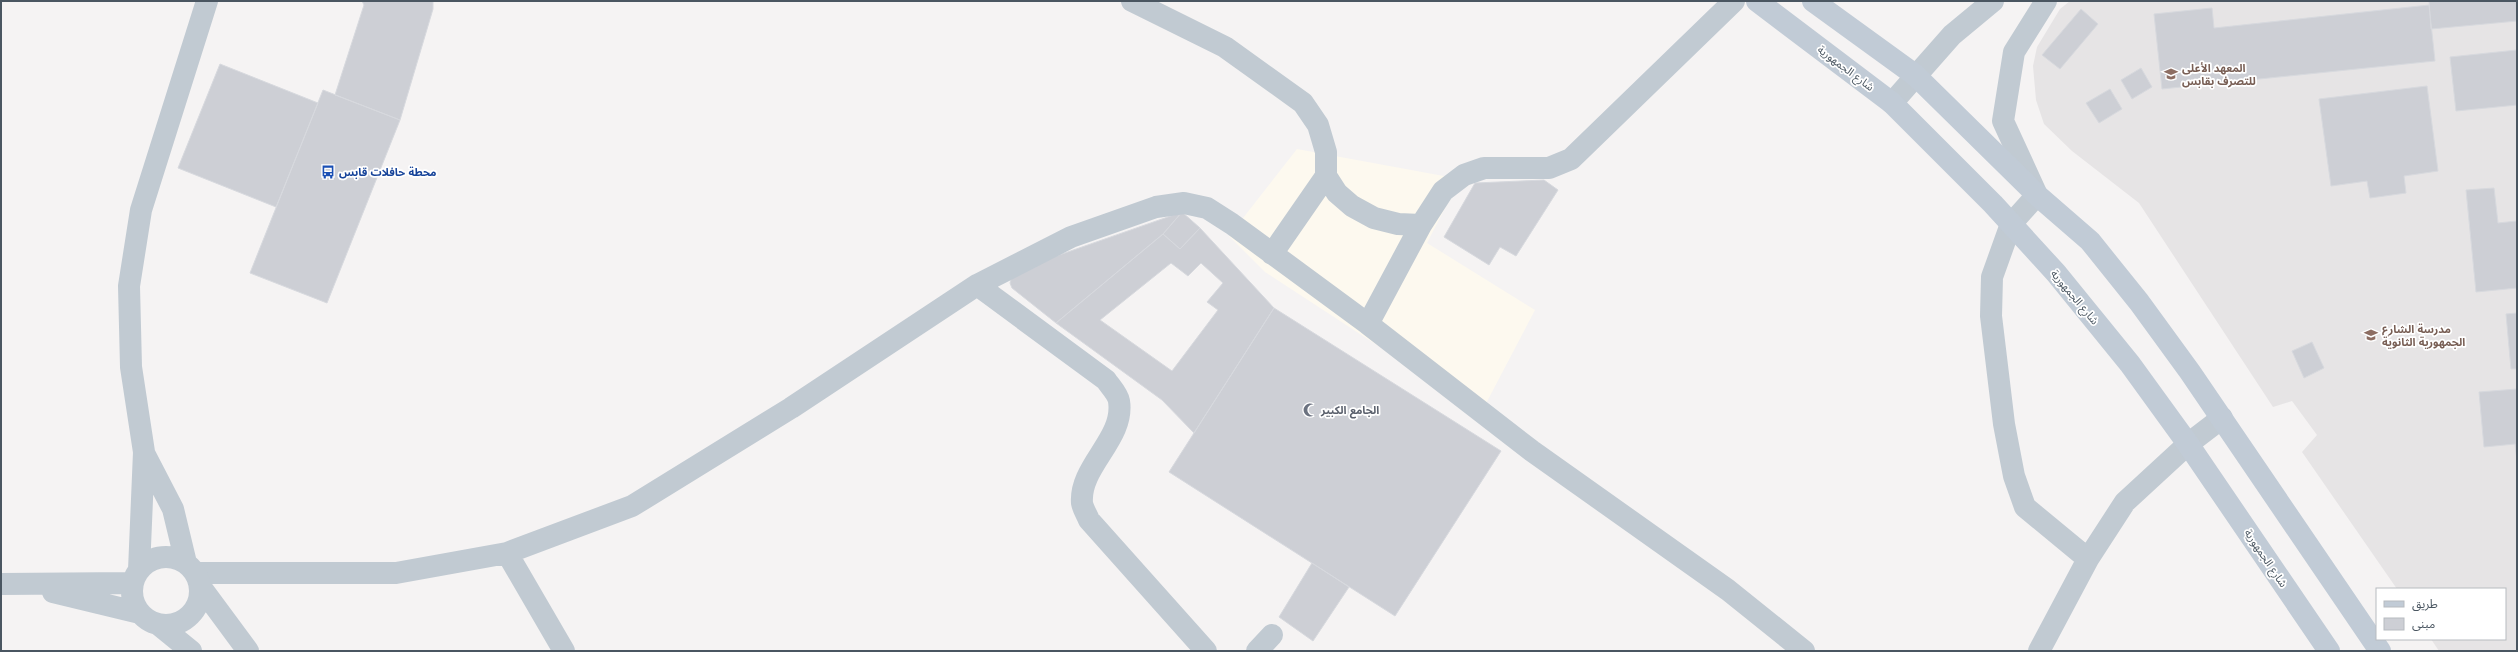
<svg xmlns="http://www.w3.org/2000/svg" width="2518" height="652" viewBox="0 0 2518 652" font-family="'Work Sans','Noto Sans Arabic',sans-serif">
<rect width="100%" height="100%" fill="#f5f3f3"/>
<!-- commercial -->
<path fill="#fdf9ef" d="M1297 149 1460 179 1427 243 1535 310 1481 413 1265 272 1229 236Z"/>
<!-- education -->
<path fill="#e6e4e5" d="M2070 1H2517V651H2439L2431 639H2505V589H2397L2302 452 2317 435 2292 401 2273 407 2139 203 2072 151 2044 124 2036 100 2033 66 2037 47 2060 9Z"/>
<!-- building -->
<path fill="#cdcfd5" stroke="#d7d9de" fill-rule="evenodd" d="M362 1H433V9L400 120 335 95 364 5Z
M2429 1H2517V21L2431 29Z
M2429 5 2435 61 2162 89 2154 14 2212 8 2214 28Z
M2081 9 2098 24 2060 69 2042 55Z
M2517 50V105L2456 111 2450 57Z
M220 64 318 103 276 207 178 168Z
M2141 68 2152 87 2132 99 2121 80Z
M2427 86 2438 171 2404 176 2406 193 2370 198 2367 181 2331 186 2319 99Z
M2110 89 2122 109 2099 123 2086 103Z
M323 90 400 120 327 303 250 273Z
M1544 180 1558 190 1516 256 1500 247 1489 265 1444 237 1475 183Z
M2494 188 2498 223 2517 221V288L2476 292 2466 190Z
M1182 212 1200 228 1180 249 1163 234Z
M1182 212 1163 234 1056 323 1012 288 1010 283 1012 276 1042 261Z
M1200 228 1274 308 1194 433 1162 400 1056 323 1163 234 1180 249ZM1171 263 1188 276 1201 263 1223 283 1207 302 1218 310 1172 371 1100 320Z
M1274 308 1501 451 1395 616 1169 472Z
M2517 313V369H2511L2506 314Z
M2312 342 2324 368 2304 378 2292 351Z
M2517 389V460L2515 444 2484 447 2479 392Z
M1312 563 1349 587 1313 641 1279 617Z"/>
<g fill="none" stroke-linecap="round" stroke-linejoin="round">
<!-- minor -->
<path stroke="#c1cad2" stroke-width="22" d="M1132 1 1225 47 1303 103 1318 125 1326 152V176L1337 193 1352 206 1374 218 1398 224 1421 225
M2011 224 1992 277 1991 316 2004 424 2014 476 2025 507 2088 559
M1272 254 1326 176
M977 285 1106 380C1110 386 1118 394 1119 401 1125 439 1079 466 1082 503 1083 509 1087 515 1089 520L1206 651
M1368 324 1421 225 1443 191 1464 175 1484 168H1549L1571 159 1734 1
M507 553 564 651
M196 573H396L507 553 632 506 791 408 977 285 1071 237 1156 207 1184 203 1207 208 1232 224 1368 324 1532 451 1728 590 1804 651
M1257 651 1272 635
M2039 651 2088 559 2125 502 2188 444 2222 418"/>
<!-- tertiary -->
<path stroke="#c1cad2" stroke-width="22" d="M1892 103 1952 35 1993 1
M2011 224 2037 195 2003 121 2014 52 2046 1
M144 453 173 509 186 563
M132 591a34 34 0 1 1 68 0a34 34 0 1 1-68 0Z
M139 570 144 452 131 367 129 286 141 210 207 1
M1 584 133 583
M200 586 248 651
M53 592 140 613
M159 625 191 651"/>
<!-- secondary -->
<path stroke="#c1cbd6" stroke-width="22" d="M1757 1 1892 103 1993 204 2056 273 2130 364 2188 444 2329 651
M1813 1 1915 75 2037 195 2090 241 2139 302 2190 372 2380 651"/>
</g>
<!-- icons -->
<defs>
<g id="university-bare" transform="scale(1.08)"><path d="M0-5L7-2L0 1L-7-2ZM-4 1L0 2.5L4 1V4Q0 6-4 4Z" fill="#8d6e63" stroke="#fff" stroke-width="2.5" paint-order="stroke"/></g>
<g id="bus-bare" transform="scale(1.08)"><path d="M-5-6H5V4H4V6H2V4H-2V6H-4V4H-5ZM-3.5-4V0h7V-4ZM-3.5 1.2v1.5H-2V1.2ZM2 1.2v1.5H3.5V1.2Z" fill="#1a4fb4" stroke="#fff" stroke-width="2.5" paint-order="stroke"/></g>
<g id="school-bare" transform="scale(1.08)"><path d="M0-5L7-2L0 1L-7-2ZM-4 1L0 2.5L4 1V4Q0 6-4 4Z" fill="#8d6e63" stroke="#fff" stroke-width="2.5" paint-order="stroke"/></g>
<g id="mosque-bare" transform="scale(1.08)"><path d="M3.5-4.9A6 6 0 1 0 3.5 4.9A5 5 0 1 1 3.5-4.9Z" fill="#6b7280" stroke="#fff" stroke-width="2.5" paint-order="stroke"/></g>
</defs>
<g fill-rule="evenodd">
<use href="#university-bare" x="2171" y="74"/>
<use href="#bus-bare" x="328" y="172"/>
<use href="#school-bare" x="2371" y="335"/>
<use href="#mosque-bare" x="1310" y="410"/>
</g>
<g text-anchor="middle" stroke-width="3.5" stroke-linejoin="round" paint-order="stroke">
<!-- street labels -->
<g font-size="11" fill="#4a5661" stroke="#fff">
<text transform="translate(1846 68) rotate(37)" y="4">شارع الجمهورية</text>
<text transform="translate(2075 297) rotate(50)" y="4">شارع الجمهورية</text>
<text transform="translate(2266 558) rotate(56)" y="4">شارع الجمهورية</text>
</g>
<!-- education labels -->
<g font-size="11" font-weight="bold" fill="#785e54" stroke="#fff" text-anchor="start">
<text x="2182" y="72">المعهد الأعلى<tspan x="2182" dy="13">للتصرف بقابس</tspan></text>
<text x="2382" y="333">مدرسة الشارع<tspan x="2382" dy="13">الجمهورية الثانوية</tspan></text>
</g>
<!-- transit labels -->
<g font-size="11" font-weight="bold" fill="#164399" stroke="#fff" text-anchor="start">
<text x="339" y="176">محطة حافلات قابس</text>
</g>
<!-- worship labels -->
<g font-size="11" font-weight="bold" fill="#5b616d" stroke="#fff" text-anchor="start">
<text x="1321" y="414">الجامع الكبير</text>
</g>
</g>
<!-- border -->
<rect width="2518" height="652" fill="none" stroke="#4a5661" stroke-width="4"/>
<!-- legend -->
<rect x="2376" y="588" width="130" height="52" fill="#ffffff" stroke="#b7bbc0"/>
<rect x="2384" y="601" width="20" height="6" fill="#c1cbd6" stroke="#b7bbc0"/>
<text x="2412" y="608" font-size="12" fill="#4a5661">طريق</text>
<rect x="2384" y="618" width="20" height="12" fill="#cdcfd5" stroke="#b7bbc0"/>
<text x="2412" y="628" font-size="12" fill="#4a5661">مبنى</text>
</svg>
